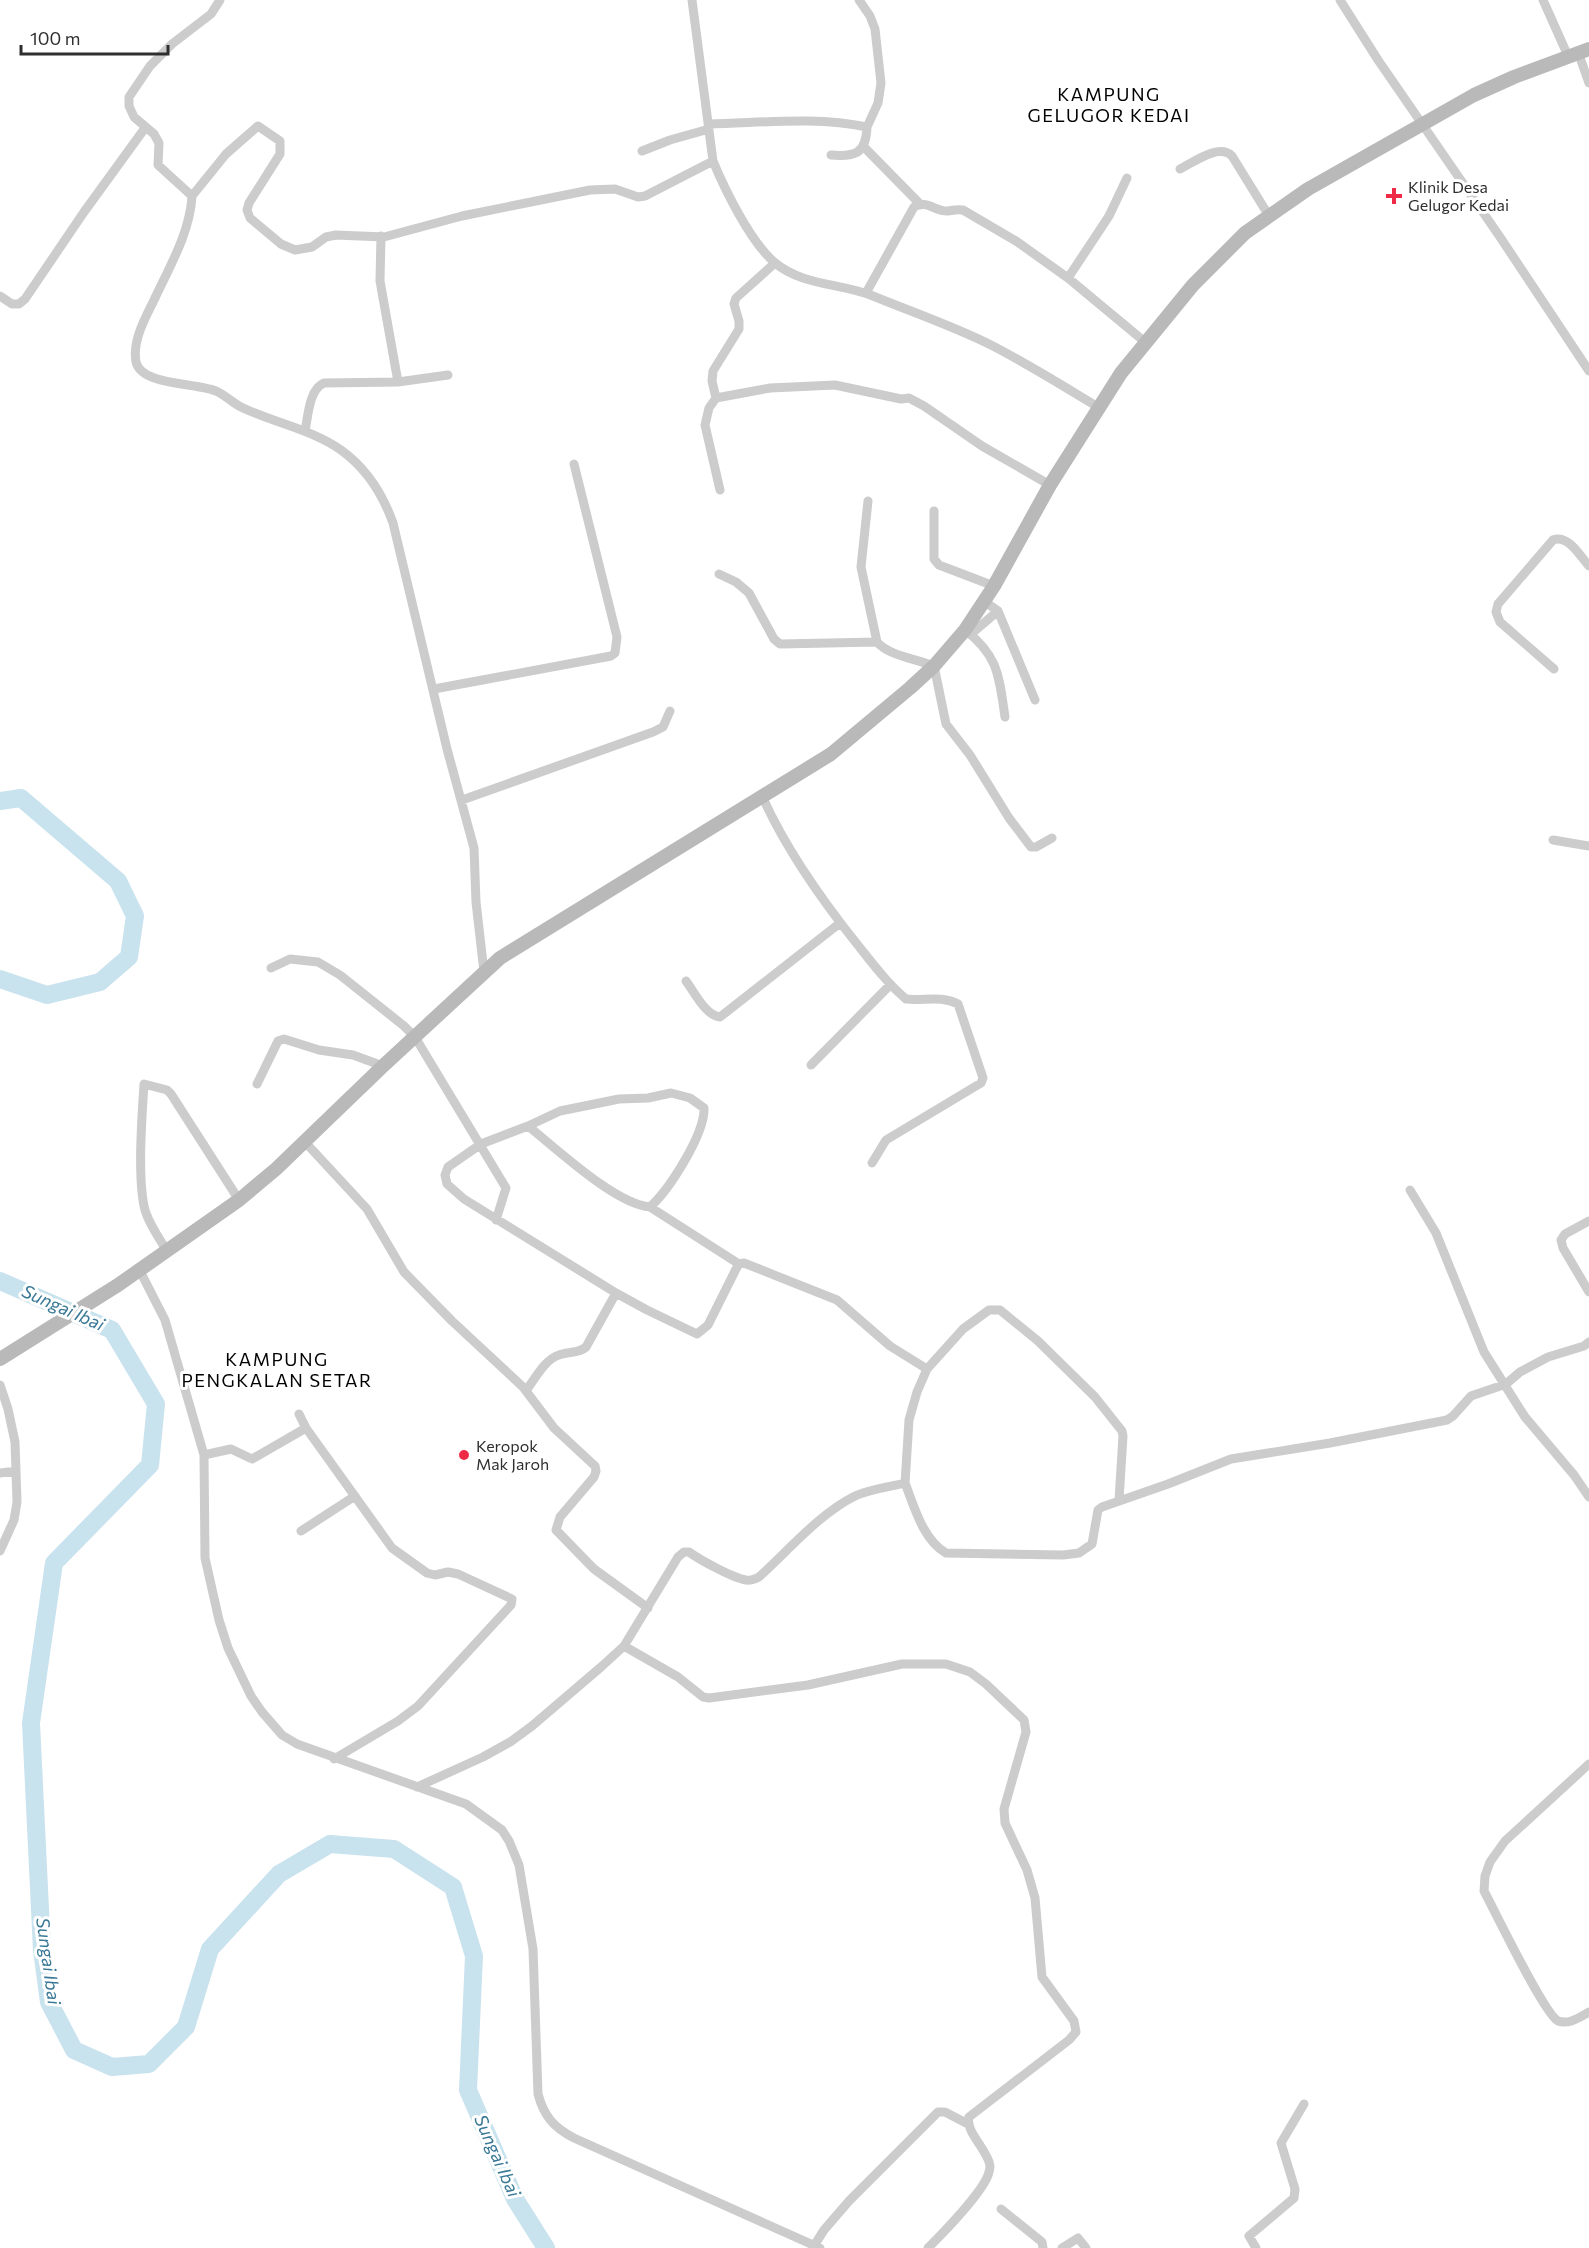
<svg xmlns="http://www.w3.org/2000/svg" width="1589" height="2248" viewBox="0 0 1589 2248" font-family="Commissioner,sans-serif">
<rect width="100%" height="100%" fill="#fff"/>
<g fill="none" stroke-linecap="round" stroke-linejoin="round">
<!-- river -->
<path stroke="#c8e2ee" stroke-width="18" d="M0 801 21 798 118 881 135 916 129 957 100 982 47 995 0 979
M0 1281 112 1330 156 1404 150 1465 54 1563 31 1723 42 1950 49 2002 74 2050 112 2067 149 2064 186 2027 210 1949 279 1874 330 1844 394 1849 453 1887 474 1956 468 2090 515 2199 546 2248"/>
<!-- minor -->
<path stroke="#ccc" stroke-width="9" d="M220 0 211 14 172 44 150 66 129 97V106L134 117 154 134 159 143 158 165 192 196C190 232 170 266 155 298 146 317 132 340 136 362 142 387 200 382 218 392 226 396 233 403 241 407 274 423 311 429 341 450 366 468 383 495 393 523L447 749 474 848 476 902 484 972
M692 0 713 161C725 190 750 241 774 262 802 286 841 283 873 296 912 312 953 326 991 345 1028 364 1063 386 1098 407
M859 0 870 16 875 29 881 83 878 103 867 127
M1340 0 1378 60 1500 237 1589 371
M1543 0 1568 56
M1578 52 1589 83
M708 124C761 123 815 116 867 127 866 154 855 157 831 155
M864 147 920 204
M642 151 670 140 709 129
M1180 169C1194 162 1219 143 1232 156L1269 216
M192 196 226 154 258 126 280 141V154L249 203 247 210 250 218 281 244 295 250 312 247 326 237 336 235 384 237 462 216 590 190 615 189 638 197 645 196 713 161
M381 236 380 281 398 382
M1068 278 1109 216 1127 178
M866 293 914 207C927 199 935 212 948 211 954 210 957 209 963 210L1016 241 1068 278 1145 342
M0 296 12 304H19L25 299 84 212 145 128
M716 398 712 381 713 371 739 329V321L734 304 736 298 775 263
M305 431C308 417 309 389 324 383L398 382 448 375
M720 490 705 425 709 408 716 398 770 388 835 385 901 399 909 398 924 406 982 446 1050 485
M868 501 861 567 877 642C889 656 917 659 934 666L946 724 970 755 1009 818 1031 847H1036L1052 838
M934 511V559L939 565 994 586
M719 574 736 582 749 593 774 639 780 644 877 642
M984 601 998 611 1035 700
M965 630C999 656 999 677 1005 717
M971 634 998 611
M1554 669 1500 622 1496 612 1498 604 1553 540C1568 534 1580 556 1589 566
M434 689 611 656 615 653 617 637 574 464
M763 798C787 851 821 899 857 944 873 964 887 983 906 999 924 1001 941 995 958 1004L980 1069 983 1078 981 1083 886 1140 872 1163
M462 800 653 732 663 727 670 711
M1553 840 1589 846
M271 968 290 959 318 962 340 975 404 1026 415 1037 506 1188 496 1220
M686 981C695 993 705 1015 720 1017L840 923
M811 1065 890 985
M257 1084 278 1041 284 1039 319 1050 353 1055 383 1066
M305 1142 367 1209 404 1272 452 1321 523 1387 554 1428 595 1466 596 1471 594 1477 560 1517 556 1530 594 1569 648 1608
M1410 1190 1436 1233 1484 1352 1525 1417 1574 1475 1589 1497
M650 1207 739 1264
M1589 1221 1565 1234 1561 1240 1563 1248 1589 1292
M167 1251C159 1238 149 1224 145 1210 137 1180 142 1116 144 1084L167 1090 171 1094 239 1200
M139 1269 165 1320 204 1455 205 1558 219 1620 228 1648 251 1696 262 1712 282 1735 297 1744 466 1804 502 1830 509 1841 519 1865 533 1949 538 2094C544 2116 553 2127 574 2138L820 2248
M927 1369 963 1329 989 1310H1000L1038 1341 1095 1397 1122 1431 1123 1436 1119 1500
M0 1385 8 1409 15 1442 17 1502 14 1520 0 1551
M526 1391C534 1380 545 1359 559 1355 569 1351 578 1354 586 1347L616 1293
M299 1414 306 1428 392 1548 427 1573 435 1575 448 1572 458 1574 512 1599 511 1605 418 1706 398 1721 334 1759
M204 1455 231 1449 252 1459 306 1428
M0 1473 16 1471
M905 1483C914 1506 923 1540 946 1553L1063 1555 1079 1553 1092 1544 1098 1510 1102 1507 1168 1484 1231 1459 1330 1443 1447 1420 1453 1416 1471 1396 1506 1384 1520 1372 1548 1357 1584 1346 1589 1342
M301 1531 355 1496
M624 1646 678 1677 703 1697 709 1698 808 1685 902 1664H946L970 1672 986 1684 1024 1720 1026 1732 1004 1809 1005 1823 1027 1870 1035 1898 1042 1977 1074 2021 1076 2032 1069 2040 969 2117C966 2128 978 2141 983 2150 987 2157 992 2164 989 2172 985 2190 942 2234 928 2248
M1589 1764 1505 1841 1490 1862 1485 1876 1484 1891C1495 1911 1544 2014 1558 2021 1569 2025 1580 2017 1589 2012
M417 1787 483 1757 510 1742 532 1726 601 1667 624 1646 678 1557 684 1552H689C700 1560 733 1578 746 1580 750 1581 755 1579 759 1577 789 1550 819 1514 855 1496 870 1489 889 1487 905 1483L909 1420 917 1392 927 1369 890 1346 837 1300 744 1263 739 1264 736 1269 708 1325 697 1334 647 1310 616 1293 464 1199 447 1184 445 1175 448 1167 481 1144 528 1126 560 1111 619 1099 648 1098 671 1093 690 1098 704 1108C705 1134 669 1190 650 1207 615 1204 557 1149 528 1126
M1001 2209 1042 2242 1043 2248
M814 2246 824 2230 849 2201 938 2112H945L968 2124
M1062 2248 1078 2238 1086 2248
M1256 2248 1249 2236 1294 2198 1295 2189 1281 2143 1304 2104"/>
<!-- secondary -->
<path stroke="#b9b9b9" stroke-width="14" d="M0 1359 118 1285 239 1200 276 1169 383 1066 500 958 831 754 910 688 934 666 965 630 994 586 1050 485 1121 373 1193 285 1245 233 1308 189 1474 95 1514 77 1589 49"/>
</g>
<!-- markers -->
<g fill="#ee2a46" stroke="#fff" stroke-width="2">
<path d="M1391 187h6v6h6v6h-6v6h-6v-6h-6v-6h6z"/>
<circle cx="464" cy="1455" r="6"/>
</g>
<g text-anchor="middle" stroke-width="6" stroke-linejoin="round" paint-order="stroke">
<!-- poi labels -->
<g font-size="16" fill="#2f2f2f" stroke="#fff" text-anchor="start">
<text x="1408" y="193">Klinik Desa<tspan x="1408" dy="18">Gelugor Kedai</tspan></text>
<text x="476" y="1452">Keropok<tspan x="476" dy="18">Mak Jaroh</tspan></text>
</g>
<!-- neighbourhood labels -->
<g font-size="18" letter-spacing="1.5" fill="#000" stroke="#fff">
<text x="1109" y="101">KAMPUNG<tspan x="1109" dy="21">GELUGOR KEDAI</tspan></text>
<text x="277" y="1366">KAMPUNG<tspan x="277" dy="21">PENGKALAN SETAR</tspan></text>
</g>
<!-- water labels -->
<g font-size="18" font-style="italic" fill="#397896" stroke="#fff">
<text transform="translate(63 1308) rotate(24)" y="6">Sungai Ibai</text>
<text transform="translate(48 1961) rotate(82)" y="6">Sungai Ibai</text>
<text transform="translate(497 2156) rotate(66)" y="6">Sungai Ibai</text>
</g>
</g>
<!-- scale -->
<path d="M21 45v9h147v-9" fill="none" stroke="#2f2f2f" stroke-width="3"/>
<text x="30" y="45" font-size="18" fill="#2f2f2f" stroke="#ffffff" stroke-width="4.5" paint-order="stroke">100 m</text>
</svg>
